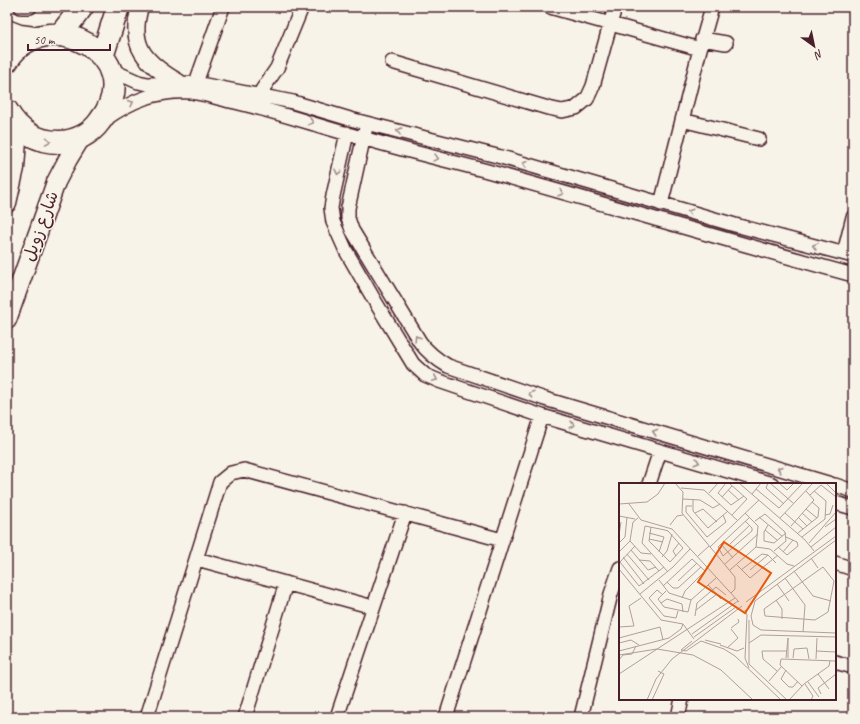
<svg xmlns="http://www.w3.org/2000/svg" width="860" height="724" viewBox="0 0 860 724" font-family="Caveat,'Playpen Sans Arabic',sans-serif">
<rect width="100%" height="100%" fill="#f7f3e8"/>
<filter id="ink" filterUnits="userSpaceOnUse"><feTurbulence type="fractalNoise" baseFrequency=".025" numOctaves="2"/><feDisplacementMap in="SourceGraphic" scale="8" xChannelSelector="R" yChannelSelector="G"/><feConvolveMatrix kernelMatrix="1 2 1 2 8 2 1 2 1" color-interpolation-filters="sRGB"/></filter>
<g filter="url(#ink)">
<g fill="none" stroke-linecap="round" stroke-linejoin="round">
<!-- minor casing -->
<g stroke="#4a1f2b" stroke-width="16">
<path id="minor" d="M21 7H30
M550 7 700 49
M702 39 726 43
M392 62 548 108 562 111 576 108 587 99 593 86 615 7
M109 65 118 73 138 82 148 84 195 83 293 102 350 119 501 157 735 225 853 256
M193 91 223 7
M257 103 262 90 277 68 302 7
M104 120C132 100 157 90 192 92 205 94 218 98 230 101 276 111 320 127 366 139 407 151 449 161 491 172 612 206 732 242 853 275
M682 120 759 139
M365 131 348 208V218L352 230 420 342C428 353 436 359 448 366L545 399 831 484
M347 133 333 196 331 208 333 222 346 251 376 303 413 364 425 375 439 381 542 416 772 484
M661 204 700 49 712 7
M844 253 853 217
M649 484 660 451
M835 485 853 491
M835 503 853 508
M197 559 373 607
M835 563 853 569
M835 662 853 667
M147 717 220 482 231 473 244 470 502 540
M245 717 286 583
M337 717 405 513
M446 717 542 416
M581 717 611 594 620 568
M678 717 682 699"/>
</g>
<!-- tertiary casing -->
<g stroke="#4a1f2b" stroke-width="19">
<path id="tertiary" d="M140 7C128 47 146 63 178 82
M7 28 20 33 35 35"/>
</g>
<!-- secondary casing -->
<g stroke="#4a1f2b" stroke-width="21">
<path id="secondary" d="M7 203 15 168 18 126
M7 320 56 182 68 159 82 136"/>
</g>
<!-- motorway casing -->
<g stroke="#4a1f2b" stroke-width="25">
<path id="motorway" d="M64 30 82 7
M103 54 118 7
M7 61C44 0 151 56 100 121 91 134 75 142 59 142 36 142 18 130 7 111"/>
</g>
<!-- minor -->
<use href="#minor" stroke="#f7f3e8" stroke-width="13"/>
<!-- tertiary -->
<use href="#tertiary" stroke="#f7f3e8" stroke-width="16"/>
<!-- secondary -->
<use href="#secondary" stroke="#f7f3e8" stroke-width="18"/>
<!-- motorway -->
<use href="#motorway" stroke="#f7f3e8" stroke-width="22"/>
</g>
<!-- one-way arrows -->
<defs><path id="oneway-chevron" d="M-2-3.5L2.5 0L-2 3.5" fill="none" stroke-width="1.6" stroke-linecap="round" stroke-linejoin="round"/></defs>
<g stroke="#a0898a">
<use href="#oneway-chevron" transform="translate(131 103) rotate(-25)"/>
<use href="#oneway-chevron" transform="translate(311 122) rotate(17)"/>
<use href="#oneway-chevron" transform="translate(399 131) rotate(-166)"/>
<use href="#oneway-chevron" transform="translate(48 141) rotate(9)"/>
<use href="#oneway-chevron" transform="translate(436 158) rotate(15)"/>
<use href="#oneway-chevron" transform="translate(525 164) rotate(-164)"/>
<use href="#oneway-chevron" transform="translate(338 172) rotate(102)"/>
<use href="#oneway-chevron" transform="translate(561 193) rotate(16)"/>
<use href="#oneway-chevron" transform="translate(690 212) rotate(-164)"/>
<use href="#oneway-chevron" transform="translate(815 246) rotate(-165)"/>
<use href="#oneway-chevron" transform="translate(417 338) rotate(-123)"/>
<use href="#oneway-chevron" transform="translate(435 379) rotate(25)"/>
<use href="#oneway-chevron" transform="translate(531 394) rotate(-161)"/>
<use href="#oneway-chevron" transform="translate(572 425) rotate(16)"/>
<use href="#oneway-chevron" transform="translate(655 432) rotate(-163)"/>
<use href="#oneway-chevron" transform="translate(697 462) rotate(16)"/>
<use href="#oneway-chevron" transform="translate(780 469) rotate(-163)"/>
</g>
</g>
<g text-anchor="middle" stroke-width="3" stroke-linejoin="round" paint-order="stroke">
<!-- street labels -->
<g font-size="17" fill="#4a1f2b" stroke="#f7f3e8">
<text transform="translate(40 226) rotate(-70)" y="6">شارع زويل</text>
</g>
</g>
<!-- overview -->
<g transform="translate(619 483)">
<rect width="217" height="217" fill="#f7f3e8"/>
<path fill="none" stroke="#b29e9c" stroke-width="1" d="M56 0 64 9 63 30 116 94V106L112 110M107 0 99 10 112 22 125 13M110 0 128 16 113 32M120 0 186 57 195 68M149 0 147 5 165 21M151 0 174 20M160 0 168 7 175 0M207 0 217 10M62 5 85 7 118 37M137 6 160 25 184 0M109 7 120 17M90 10 99 0M133 11 142 0M191 12 202 2 217 14M103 14 113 3M64 16 81 17 94 25 101 21M74 16V28L89 45 109 28M0 21 28 19 39 11 46 0M10 21 22 37 53 46 120 119M73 23H67V29L88 54 107 39 104 32M187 26 198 35M76 30 84 26 98 39M166 30 184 46M183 30 193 39M206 32 211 31 214 22M0 33 16 36M140 34 163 53M179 34 188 43M161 35 194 0M126 38 133 45V48L104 73 99 64 102 61 131 34M136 38 146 31 166 49 167 58 155 68M51 42 58 33 64 32M149 42 145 49V58L155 60 167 50M26 43 46 47 49 48 64 65 51 79 30 58 32 44M26 43 23 60 49 89M172 43 195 17 187 8M206 44 217 36M146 47 158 57M30 50 45 54 40 69M179 50 199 34 200 25 193 19M0 52 2 39M183 54 206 36 207 18 195 8M30 56 44 59M217 57 136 118 132 133 134 142 142 147 217 150M11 58 22 70 32 71M0 60 6 54 8 34M190 60 217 29M102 61 114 75M111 61 131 42M16 63 1 79 20 103 45 84M91 64 140 17M137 64 151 66 168 81 175 83M159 64 168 72 179 63 178 59 167 54M192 64 217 44M12 67 29 87 37 84M0 69 11 58 14 39 19 35M164 69 174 57M8 71 30 97M57 73 54 68 60 60M79 73 90 63M4 74 25 101M43 74 48 68 53 51M192 75 199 85M20 77 31 78 40 88M106 81 139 51M118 82 131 95 159 72M204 84 215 98 209 129 196 137 146 133 145 126ZM0 86 42 137 64 141 75 156M111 87 137 64 139 43 126 30M122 87 143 71 149 72 157 80M131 87 149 72M175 88 194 113 212 118M166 95 186 122 184 149M40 97 50 110 72 117M59 98 78 80M48 99 54 105H59L82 84M158 101 170 118M89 102 102 116M44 103 73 76 86 88M47 108 39 116 45 124 69 129 72 117 97 95M21 111 54 84 71 66M43 111 38 107 30 115 45 133 57 135 59 128M63 115 66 108 86 88M157 117 163 126V136M127 119 217 53M42 120 48 116 63 121 64 129M77 127 98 111M126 127 128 132 126 175 130 185M76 133 78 120 97 104 107 112M130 137V181L168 217M0 144 15 143 10 123 22 115M112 145 120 139 119 136M73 151 119 118M75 154 117 124M0 155 41 144 44 157M86 157 102 161M73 158 62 167 67 168 82 158 105 166 116 173 162 217M0 160 12 157 20 162M130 160 142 152 217 154M101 162 118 168 125 165M108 165 119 155 112 146M0 168 50 155 62 146 64 141M197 168 217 169M0 172 38 166 74 172 102 187 134 217M167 175 169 155V175M174 175 175 166 188 165 190 176M197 176 198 155M0 177 4 172 13 171 17 163M167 187 162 196 170 204H174L179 198M158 188 144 176 143 168H168M0 191 116 115M199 191 210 206M150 198 163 183M189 199 200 214M186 201 194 213 192 217M183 203 161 182 162 176 217 178M202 211 199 205 217 191M28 217 37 196 53 176 123 123M33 217 45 191 39 188M170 217 185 201 210 183 211 178"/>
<path fill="#e8590c" fill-opacity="0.15" stroke="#e8590c" stroke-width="2" d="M105 59 152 90 126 130 79 99Z"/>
<rect width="217" height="217" fill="none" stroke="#4a1f2b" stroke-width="2"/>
</g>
<!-- margin -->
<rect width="860" height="724" fill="none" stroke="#f7f3e8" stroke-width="24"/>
<rect x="12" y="12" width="836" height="700" fill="none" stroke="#4a1f2b" stroke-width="1.5" filter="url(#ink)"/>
<!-- north arrow -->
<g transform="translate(814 46) rotate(147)" stroke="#f7f3e8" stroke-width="3" paint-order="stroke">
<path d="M0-3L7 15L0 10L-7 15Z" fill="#4a1f2b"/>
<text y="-6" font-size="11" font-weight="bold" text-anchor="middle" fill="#4a1f2b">N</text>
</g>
<!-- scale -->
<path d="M28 44v6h82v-6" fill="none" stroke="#4a1f2b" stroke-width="2"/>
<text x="34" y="44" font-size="12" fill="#4a1f2b" stroke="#f7f3e8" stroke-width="3" paint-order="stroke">50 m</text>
</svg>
